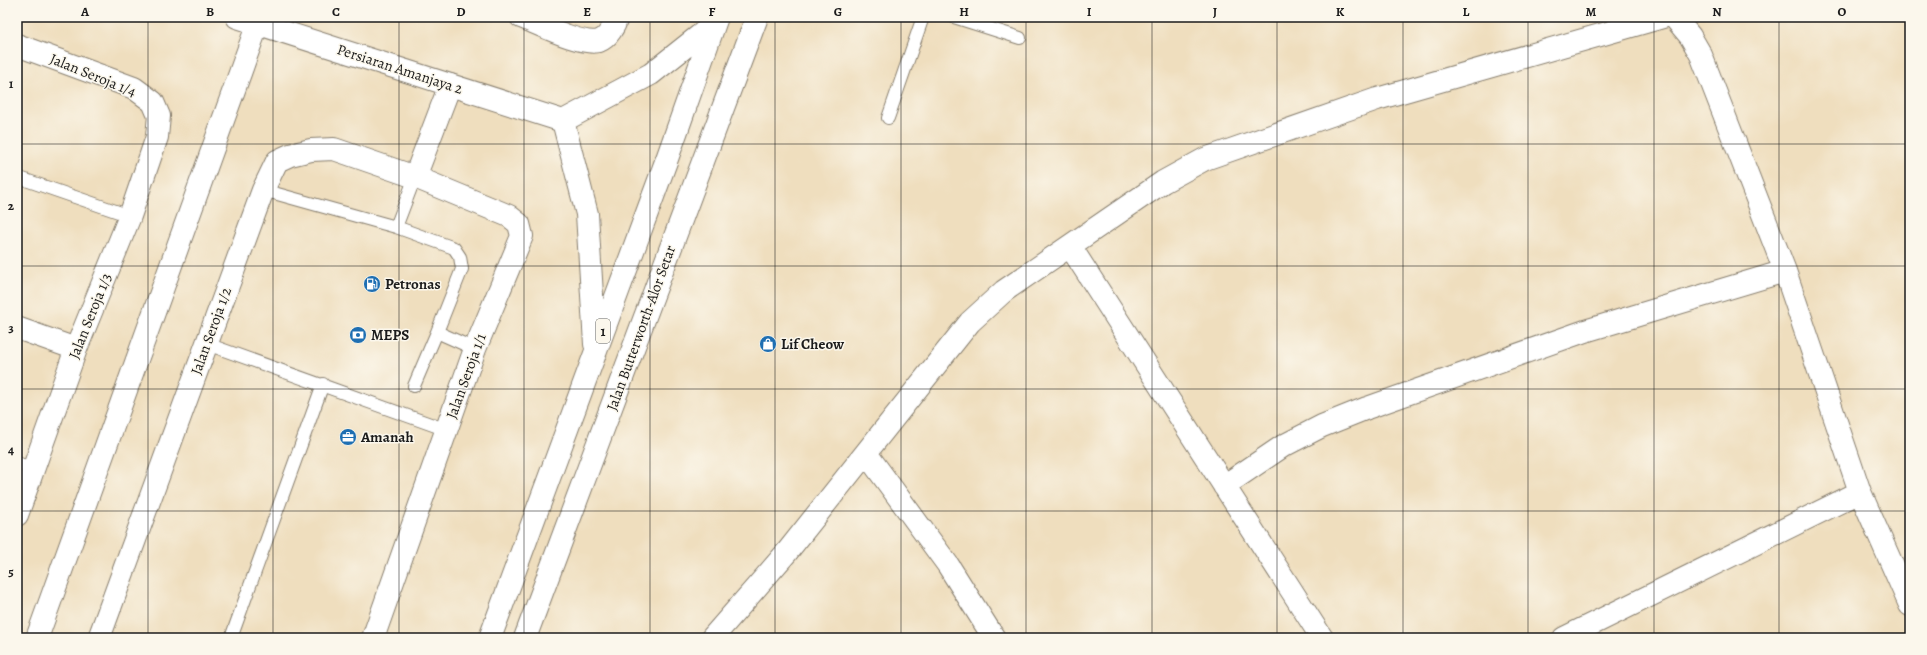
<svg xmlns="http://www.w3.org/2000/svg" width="1927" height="655" viewBox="0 0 1927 655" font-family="Alegreya,serif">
<rect width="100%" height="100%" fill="#fbf7ec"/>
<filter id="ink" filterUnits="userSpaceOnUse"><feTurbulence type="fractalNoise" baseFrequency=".025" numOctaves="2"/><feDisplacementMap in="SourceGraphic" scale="8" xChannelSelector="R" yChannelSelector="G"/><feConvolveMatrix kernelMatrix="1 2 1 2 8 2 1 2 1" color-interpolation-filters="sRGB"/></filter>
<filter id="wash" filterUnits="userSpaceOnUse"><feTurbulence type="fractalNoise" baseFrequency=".012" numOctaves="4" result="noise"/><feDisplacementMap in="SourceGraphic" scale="16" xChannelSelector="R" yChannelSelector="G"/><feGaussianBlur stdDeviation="0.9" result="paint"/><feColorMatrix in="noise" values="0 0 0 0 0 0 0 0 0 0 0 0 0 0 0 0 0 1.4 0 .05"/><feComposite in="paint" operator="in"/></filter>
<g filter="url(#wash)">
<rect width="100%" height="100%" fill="#efdebe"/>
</g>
<g filter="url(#ink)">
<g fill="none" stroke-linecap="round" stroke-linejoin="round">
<!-- service casing -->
<g stroke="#867d6d" stroke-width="14">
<path id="service" d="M954 17 1020 38
M888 118 923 17
M17 177 130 216
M263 190 396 227 415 177
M396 227 454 248 460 257 462 269 437 332 475 349
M207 344 447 430
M414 386 437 332
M17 463 34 469
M231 638 323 384"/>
</g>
<!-- minor casing -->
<g stroke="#867d6d" stroke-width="24">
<path id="minor" d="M521 17C539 24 582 46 599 41 608 38 615 25 617 17
M1674 17 1690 36 1701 55 1785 271 1860 492 1910 605
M17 45 134 88 153 102 159 116 157 137 130 216 76 349 17 515
M415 177 450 85
M1070 246 1322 638
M17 328 76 349
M866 453 948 565 994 638
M1224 486 1283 446 1322 426 1367 408 1585 331 1785 271
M37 638 258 23
M99 638 263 190 277 161 290 155 311 150 334 149 415 177 509 216 519 224 522 236 475 349 373 638
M712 638 787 552 970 322 1004 291 1163 182 1205 159 1377 99 1663 17
M1564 638 1860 492"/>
</g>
<!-- tertiary casing -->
<g stroke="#867d6d" stroke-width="24">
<path id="tertiary" d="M237 17 563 121"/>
</g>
<!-- primary casing -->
<g stroke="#867d6d" stroke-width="24">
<path id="primary" d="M595 344 587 214 563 121 651 74 714 24
M490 638 668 156 717 17
M525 638 757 17"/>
</g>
<!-- service -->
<use href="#service" stroke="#fff" stroke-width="12"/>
<!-- minor -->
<use href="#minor" stroke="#fff" stroke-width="22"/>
<!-- tertiary -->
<use href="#tertiary" stroke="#fff" stroke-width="22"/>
<!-- primary -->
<use href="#primary" stroke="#fff" stroke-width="22"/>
</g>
</g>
<!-- grid -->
<path fill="none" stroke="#1c1c1c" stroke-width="1" stroke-opacity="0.55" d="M148 17V638M273 17V638M399 17V638M524 17V638M650 17V638M775 17V638M901 17V638M1026 17V638M1152 17V638M1277 17V638M1403 17V638M1528 17V638M1654 17V638M1779 17V638M17 144H1910M17 266H1910M17 389H1910M17 511H1910"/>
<!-- icons -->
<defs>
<g id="fuel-disc" transform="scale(0.9)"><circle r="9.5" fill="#1f6fb2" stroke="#fbf7ec"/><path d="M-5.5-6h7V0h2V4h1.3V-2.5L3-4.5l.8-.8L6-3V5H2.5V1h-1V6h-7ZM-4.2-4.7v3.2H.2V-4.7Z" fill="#fff"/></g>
<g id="bank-disc" transform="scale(0.9)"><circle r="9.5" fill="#1f6fb2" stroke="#fbf7ec"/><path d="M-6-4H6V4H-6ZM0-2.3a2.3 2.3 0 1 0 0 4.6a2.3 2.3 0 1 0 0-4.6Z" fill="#fff"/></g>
<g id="shop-disc" transform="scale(0.9)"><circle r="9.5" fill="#1f6fb2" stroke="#fbf7ec"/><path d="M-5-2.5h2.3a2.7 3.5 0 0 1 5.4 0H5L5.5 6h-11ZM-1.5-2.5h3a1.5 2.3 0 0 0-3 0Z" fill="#fff"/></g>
<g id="office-disc" transform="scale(0.9)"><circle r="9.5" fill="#1f6fb2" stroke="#fbf7ec"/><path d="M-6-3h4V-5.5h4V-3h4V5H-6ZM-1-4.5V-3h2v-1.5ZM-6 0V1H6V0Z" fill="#fff"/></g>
</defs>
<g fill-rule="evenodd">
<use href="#fuel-disc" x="372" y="284"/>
<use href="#bank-disc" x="358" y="335"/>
<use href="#shop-disc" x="768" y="344"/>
<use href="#office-disc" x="348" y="437"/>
</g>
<g text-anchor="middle" stroke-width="3" stroke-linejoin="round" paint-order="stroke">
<!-- shield labels -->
<rect fill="#fbf7ec" stroke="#5f5e5a" stroke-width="1" x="596" y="319" width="14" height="24" rx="3"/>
<g font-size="14" font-weight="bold" fill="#1c1c1c">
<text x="603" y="336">1</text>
</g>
<!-- street labels -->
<g font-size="15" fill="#1c1c1c" stroke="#fbf7ec">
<text transform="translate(400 69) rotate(18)" y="5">Persiaran Amanjaya 2</text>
<text transform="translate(93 75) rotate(22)" y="5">Jalan Seroja 1/4</text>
<text transform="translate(90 316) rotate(-68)" y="5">Jalan Seroja 1/3</text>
<text transform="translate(641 328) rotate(-70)" y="5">Jalan Butterworth-Alor Setar</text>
<text transform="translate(211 331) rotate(-70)" y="5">Jalan Seroja 1/2</text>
<text transform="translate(466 376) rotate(-70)" y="5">Jalan Seroja 1/1</text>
</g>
<!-- poi labels -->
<g font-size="15" font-weight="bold" fill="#1c1c1c" stroke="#fbf7ec" text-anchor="start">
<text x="385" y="289">Petronas</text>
<text x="371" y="340">MEPS</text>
<text x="781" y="349">Lif Cheow</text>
<text x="361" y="442">Amanah</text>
</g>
</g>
<!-- margin -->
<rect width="1927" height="655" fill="none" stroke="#fbf7ec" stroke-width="44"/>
<rect x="22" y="22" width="1883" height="611" fill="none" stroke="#1c1c1c" stroke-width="1.5"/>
<g font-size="13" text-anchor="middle" font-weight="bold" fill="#1c1c1c">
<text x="85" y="16">A</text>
<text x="210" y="16">B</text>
<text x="336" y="16">C</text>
<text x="461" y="16">D</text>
<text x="587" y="16">E</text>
<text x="712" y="16">F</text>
<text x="838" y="16">G</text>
<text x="964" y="16">H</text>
<text x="1089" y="16">I</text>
<text x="1215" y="16">J</text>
<text x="1340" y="16">K</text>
<text x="1466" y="16">L</text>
<text x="1591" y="16">M</text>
<text x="1717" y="16">N</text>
<text x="1842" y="16">O</text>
<text x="11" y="88">1</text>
<text x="11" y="210">2</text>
<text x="11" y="332">3</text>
<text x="11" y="454">4</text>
<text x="11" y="576">5</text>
</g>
</svg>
